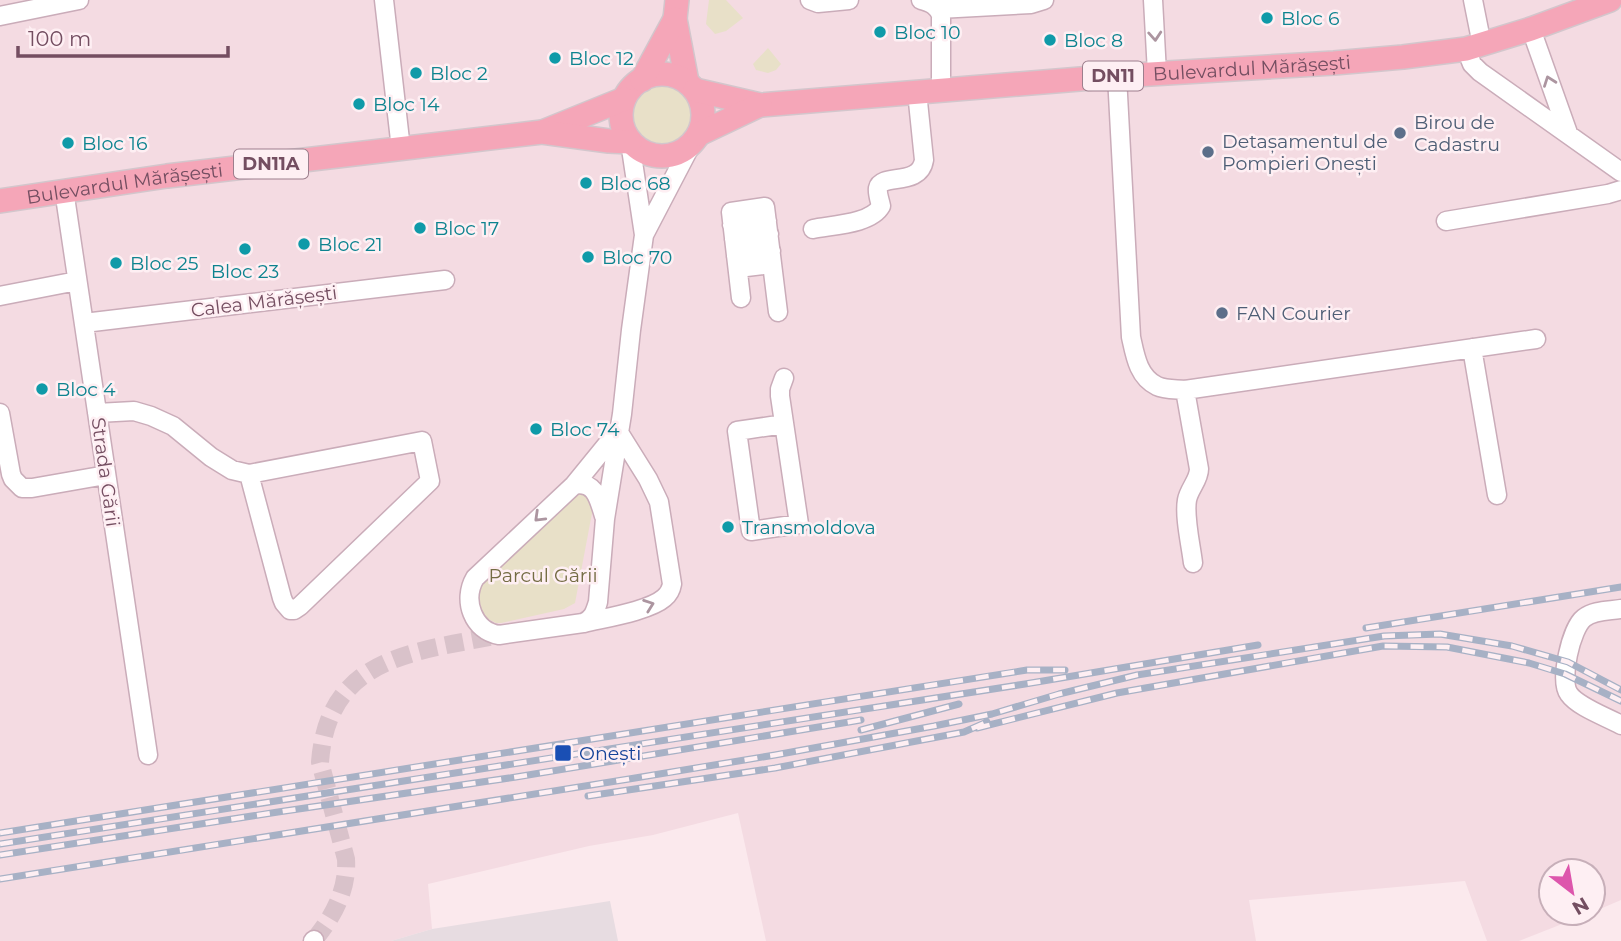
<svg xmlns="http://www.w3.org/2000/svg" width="1621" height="941" viewBox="0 0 1621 941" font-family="Montserrat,sans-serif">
<rect width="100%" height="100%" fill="#fbe9ed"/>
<!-- residential -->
<path fill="#f4dbe2" d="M0 0H1621V900L1593 912V871H1551V913H1590L1519 941H1487L1465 881 1249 900 1256 941H766L738 813 653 835 589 846 428 884 432 929 391 941H0Z"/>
<!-- industrial -->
<path fill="#e7dce1" d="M610 901 618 941H391L432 929Z"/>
<!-- green -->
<path fill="#e8e0c8" d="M709 0H726L743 18 726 31 715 34 706 24Z
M768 48 781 64 776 70 768 73 756 70 753 64Z
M631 116a32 32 0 1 1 64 0a32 32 0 1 1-64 0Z
M580 491 588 492 593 508 575 603 564 609 501 623H496L480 615 474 588Z"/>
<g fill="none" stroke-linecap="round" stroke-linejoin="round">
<!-- minor-tunnel -->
<path stroke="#d9c2ca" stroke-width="18" stroke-dasharray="18 9" stroke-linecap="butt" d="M314 940C333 917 348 890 346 859L320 762C328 656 415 652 499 635"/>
<!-- minor casing -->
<g stroke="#caacb9" stroke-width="21">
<path id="minor" d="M384 0 401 149
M810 0 818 3 849 0
M921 0C931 3 937 5 941 15V91
M1153 0 1157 73
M1473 0 1482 45
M939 9 1031 4 1044 0
M0 16 79 0
M1531 29 1568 133
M1466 49 1472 64 1480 72 1621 172
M1117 76 1131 337C1135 355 1138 377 1157 386 1165 390 1177 389 1185 390L1536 339
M64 190 148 755
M1446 221 1608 194 1621 190
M732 225 767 221
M813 229C833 225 871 224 881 206 880 201 877 193 878 188 881 173 920 187 924 160L917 92
M644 235 692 143
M734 239 769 234
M736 256 771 251
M738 268 772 264
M0 296 77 281
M741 298 731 212 765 207 778 312
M84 323 445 280
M1472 348 1497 495
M784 378 780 389V396L799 524 751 531 737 431 784 424
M1185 390 1199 469C1199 480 1189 489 1187 500 1184 516 1191 546 1193 563
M0 413 11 474 13 479 22 488H32L106 475
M97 413 134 411 151 416 173 426 211 457 232 470 249 474 422 441 430 481 300 606 294 610H290L284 603 282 598 249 474
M618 431 574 485 475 578C462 600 473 631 499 635L583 623C593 619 595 612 598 602L605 519 622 414 631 330 644 235 630 142
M574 485C595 480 599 500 604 516
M1621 609C1609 611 1594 610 1584 618 1571 628 1559 681 1569 694 1578 707 1607 717 1621 725
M584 623C604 618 649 611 664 598 669 594 671 590 672 584L659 502 648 479 618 431
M313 941 314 940"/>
</g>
<!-- major casing -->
<g stroke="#d3c6cc" stroke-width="26">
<g id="major">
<path d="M677 0 675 19 687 82"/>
<circle cx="662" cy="115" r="41"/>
<path d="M642 80 675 19"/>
<path id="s1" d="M695 90 760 105 1117 76 1334 63 1403 57 1466 49 1531 29 1610 0"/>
<path d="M545 131 624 99"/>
<path d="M699 134 760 105"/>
<path id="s2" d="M0 201 167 176 542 132 609 141 630 142"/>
</g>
</g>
<!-- minor -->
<use href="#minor" stroke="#fff" stroke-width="18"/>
<!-- major -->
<use href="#major" stroke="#f5a6b8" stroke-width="23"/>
<!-- rail casing -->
<g stroke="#a7b1c5" stroke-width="7">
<path id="rail" d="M1366 628 1621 587
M977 728 1117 693 1383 646 1447 647 1529 663 1565 674 1621 701
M861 730 959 704
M588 796 775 768 964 732 987 722
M0 833 1027 670H1065
M0 844 1025 684 1258 645
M0 855 278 812 516 777 861 720
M0 879 629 779 775 755 934 726 992 714 1059 694 1137 675 1384 636 1440 634 1512 646 1568 662 1621 690"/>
</g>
<!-- rail -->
<use href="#rail" stroke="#feeff3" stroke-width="4.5" stroke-dasharray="13" stroke-linecap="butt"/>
</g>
<!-- one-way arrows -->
<defs><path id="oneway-chevron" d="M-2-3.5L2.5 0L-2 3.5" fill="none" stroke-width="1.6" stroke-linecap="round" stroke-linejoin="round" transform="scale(1.75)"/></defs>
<g stroke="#ac95a0">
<use href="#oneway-chevron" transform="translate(1155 36) rotate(86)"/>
<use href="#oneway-chevron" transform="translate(1549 81) rotate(-110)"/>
<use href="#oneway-chevron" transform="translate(539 517) rotate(136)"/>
<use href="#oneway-chevron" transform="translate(649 605) rotate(-20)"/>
</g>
<!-- markers -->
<g fill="#0f9aa8" stroke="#feeff3" stroke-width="2.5">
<circle cx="1267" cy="18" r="7"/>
<circle cx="880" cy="32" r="7"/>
<circle cx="1050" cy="40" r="7"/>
<circle cx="555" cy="58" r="7"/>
<circle cx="416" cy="73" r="7"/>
<circle cx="359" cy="104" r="7"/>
<circle cx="68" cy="143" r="7"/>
<circle cx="586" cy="183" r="7"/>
<circle cx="420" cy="228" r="7"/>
<circle cx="304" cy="244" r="7"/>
<circle cx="245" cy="249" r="7"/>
<circle cx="588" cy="257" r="7"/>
<circle cx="116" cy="263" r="7"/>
<circle cx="42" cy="389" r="7"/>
<circle cx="536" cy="429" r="7"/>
<circle cx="728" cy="527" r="7"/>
</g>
<g fill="#5c6f8a" stroke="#feeff3" stroke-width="2.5">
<circle cx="1400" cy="133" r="7"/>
<circle cx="1208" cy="152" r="7"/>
<circle cx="1222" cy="313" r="7"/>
</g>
<rect fill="#1a4fb4" stroke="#feeff3" stroke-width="2.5" x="554" y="744" width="18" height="18" rx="3.5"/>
<g text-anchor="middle" stroke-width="5" stroke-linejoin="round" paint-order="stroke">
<!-- shield labels -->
<g fill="#feeff3" stroke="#9d7e8d" stroke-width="2">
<rect x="1083" y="61.5" width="60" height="29" rx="5"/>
<rect x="234" y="149.5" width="74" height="29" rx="5"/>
</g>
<g font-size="18" font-weight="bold" fill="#744e61">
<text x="1113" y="82">DN11</text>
<text x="271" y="170">DN11A</text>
</g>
<!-- culture labels -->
<g font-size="19" fill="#0d838f" stroke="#feeff3" text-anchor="start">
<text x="1281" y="25">Bloc 6</text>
<text x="894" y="39">Bloc 10</text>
<text x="1064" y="47">Bloc 8</text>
<text x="569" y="65">Bloc 12</text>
<text x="430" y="80">Bloc 2</text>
<text x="373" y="111">Bloc 14</text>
<text x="82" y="150">Bloc 16</text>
<text x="600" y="190">Bloc 68</text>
<text x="434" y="235">Bloc 17</text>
<text x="318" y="251">Bloc 21</text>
<text x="602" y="264">Bloc 70</text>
<text x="130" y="270">Bloc 25</text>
<text x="245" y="278" text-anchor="middle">Bloc 23</text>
<text x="56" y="396">Bloc 4</text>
<text x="550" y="436">Bloc 74</text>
<text x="742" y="534">Transmoldova</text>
</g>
<!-- street labels -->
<g font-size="19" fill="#744e61" stroke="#feeff3">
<text dy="7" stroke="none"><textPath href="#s1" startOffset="560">Bulevardul Mărășești</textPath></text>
<text dy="7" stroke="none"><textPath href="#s2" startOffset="126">Bulevardul Mărășești</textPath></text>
<text transform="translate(264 301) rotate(-7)" y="7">Calea Mărășești</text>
<text transform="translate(106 472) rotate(82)" y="7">Strada Gării</text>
</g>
<!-- service labels -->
<g font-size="19" fill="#4e5e75" stroke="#feeff3" text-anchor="start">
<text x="1414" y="129">Birou de<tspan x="1414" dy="22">Cadastru</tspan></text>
<text x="1222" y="148">Detașamentul de<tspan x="1222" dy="22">Pompieri Onești</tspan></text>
<text x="1236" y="320">FAN Courier</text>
</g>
<!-- park labels -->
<g font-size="19" fill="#746c43" stroke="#feeff3">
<text x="543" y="582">Parcul Gării</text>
</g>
<!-- transit labels -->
<g font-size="19" fill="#164399" stroke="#feeff3" text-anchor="start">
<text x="579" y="760">Onești</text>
</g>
</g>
<!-- north arrow -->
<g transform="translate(1572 892) rotate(149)"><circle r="33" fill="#feeff3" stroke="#c7afb9" stroke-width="2"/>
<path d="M0-5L12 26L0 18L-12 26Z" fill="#dd56ac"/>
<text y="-10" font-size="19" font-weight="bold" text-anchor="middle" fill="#744e61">N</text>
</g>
<!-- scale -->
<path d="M18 46v10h210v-10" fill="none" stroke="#744e61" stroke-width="3.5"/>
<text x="28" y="46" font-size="21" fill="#744e61" stroke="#feeff3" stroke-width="5" paint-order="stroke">100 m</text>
</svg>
